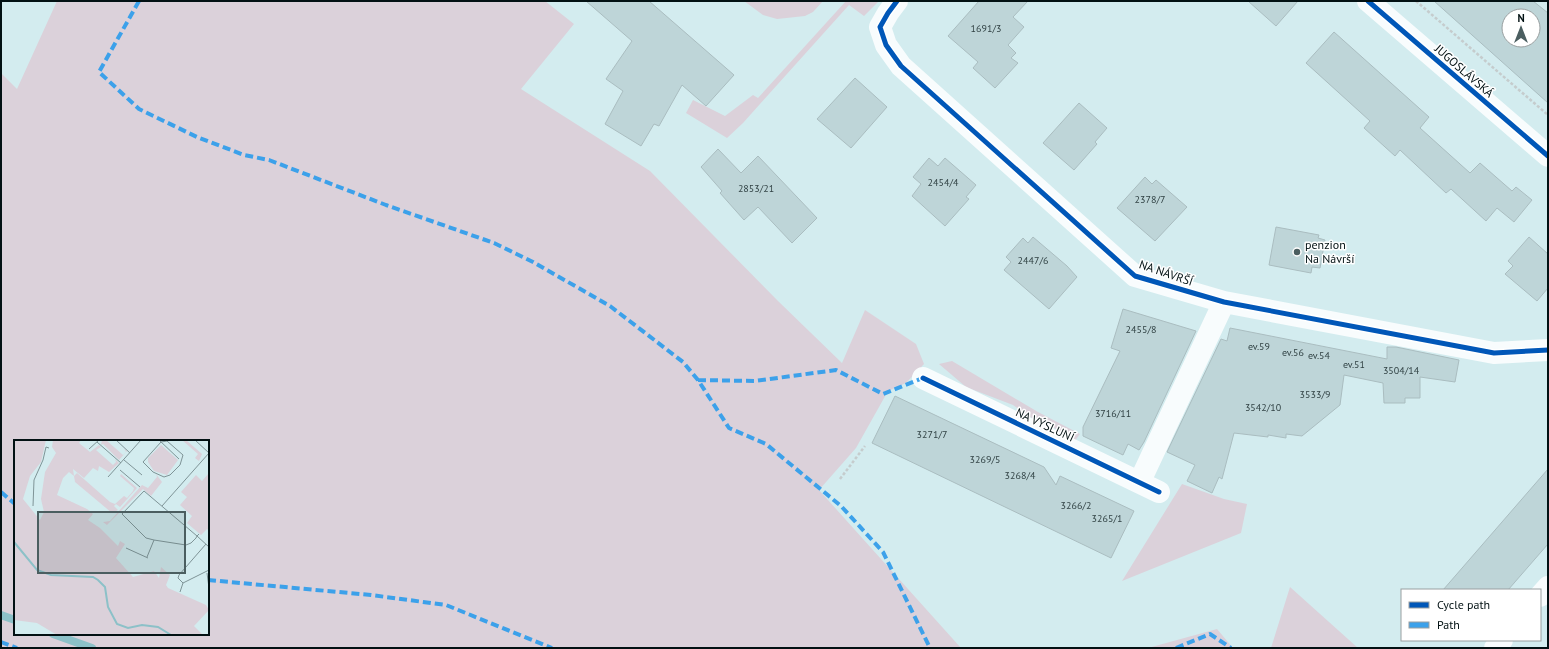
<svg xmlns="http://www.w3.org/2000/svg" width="1549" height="649" viewBox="0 0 1549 649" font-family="'PT Sans',sans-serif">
<rect width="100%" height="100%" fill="#d3ecef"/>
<!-- green -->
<path fill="#dbd1da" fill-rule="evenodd" d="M57 1H545L574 24 521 89 650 171 778 301 842 363 865 310 916 344 924 364 906 383 888 391 856 448 819 490 961 648H1V73L17 89ZM15 441H208V634H15Z
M744 1H823L813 12 805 16 777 19 763 15Z
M846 1H879L864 16 849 5 743 123 727 138 686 113 693 100 725 116 753 95 758 98Z
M952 361 1038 412 1080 434 1074 442 1046 422 1032 418 1013 405 966 387 939 364Z
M1182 484 1224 499 1247 504 1241 533 1122 581Z
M1290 587 1358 648H1271Z
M1217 629 1233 648H1148Z"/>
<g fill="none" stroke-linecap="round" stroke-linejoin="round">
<!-- stream -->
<path stroke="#8cc1c8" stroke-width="8" d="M1 615 15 620
M53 634 92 648"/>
</g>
<!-- building -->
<path fill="#bed5d8" stroke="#aabdc0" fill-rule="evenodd" d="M586 1H649L734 75 706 106 682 85 659 126 654 124 641 146 605 124 623 91 606 79 632 41Z
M979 1H1028L1013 17 1024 27 1008 45 1016 53 1011 58 1018 63 995 88 973 68 978 62 948 36Z
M1248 1H1298L1276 26Z
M1434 1H1533L1548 13V103ZM1509 16H1533V40H1509Z
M1334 32 1429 117 1420 128 1470 173 1480 163 1512 191 1516 187 1532 200 1514 222 1497 208 1486 221 1451 189 1446 193 1400 150 1395 156 1364 128 1370 121 1306 63Z
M855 78 887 107 851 148 817 119Z
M1079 103 1107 128 1095 142 1097 144 1074 170 1043 143Z
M718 149 741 173 758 156 817 218 792 243 758 207 744 220 720 193 722 191 701 167Z
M929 158 938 166 945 158 976 185 966 197 969 199 945 226 912 196 921 184 913 177Z
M1145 177 1152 184 1156 180 1187 207 1155 241 1117 208Z
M1276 227 1319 235 1318 238 1325 240 1320 268 1312 267 1311 273 1269 265Z
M1033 237 1067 266 1077 277 1049 309 1004 270 1011 262 1006 257 1023 238 1028 243Z
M1529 237 1548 254V288L1537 301 1505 274 1513 266 1508 261Z
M1123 309 1196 331 1144 442 1139 450 1128 444 1123 455 1083 436V427L1120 351 1111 348Z
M1230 328 1387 359V347H1396L1459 360 1455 382 1420 377V398H1405V403H1384L1383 383 1344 375 1340 405 1302 436 1286 434V438L1268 435V437L1234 433 1222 479 1219 477 1212 493 1187 481 1195 465 1167 452 1221 339 1227 341Z
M895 396 1044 467 1056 485 1060 476 1134 511 1111 558 872 443Z
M1548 469V544L1508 590H1443Z"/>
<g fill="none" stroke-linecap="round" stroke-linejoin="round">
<!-- path -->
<path stroke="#c5cccd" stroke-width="2.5" stroke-dasharray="3 2" stroke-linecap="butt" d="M1416 1 1548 115
M840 479 865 446"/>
<!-- minor -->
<path stroke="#f8fcfd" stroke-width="22" d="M897 1 888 13 880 27 886 45 901 66 1135 276 1224 302 1494 353 1548 350
M1368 1 1548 156
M923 378 1159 492
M1140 481 1224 302
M1540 596 1548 587
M1495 648 1502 640"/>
<!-- quiet -->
<path stroke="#3ca1ea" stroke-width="4" stroke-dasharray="8 4" stroke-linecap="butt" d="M139 1 99 72 139 109 197 137 244 155 269 160 386 205 494 243 533 262 610 306 683 362 698 380 729 428 766 444 841 506 883 552 930 648
M698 380 755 381 836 370 883 394 923 378
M1 492 15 504
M208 580 371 595 446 605 552 648
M1 642 17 648
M1176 648 1210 634 1231 648"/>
<!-- cycleway casing -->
<g stroke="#fff" stroke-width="8">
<path id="cycleway" d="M897 1 888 13 880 27 886 45 901 66 1135 276 1224 302 1494 353 1548 350
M1368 1 1548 156
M923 378 1159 492"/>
</g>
<!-- cycleway -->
<use href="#cycleway" stroke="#0057b8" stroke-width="5"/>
</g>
<!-- markers -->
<circle fill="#4b5e60" stroke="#fff" stroke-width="1.5" cx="1297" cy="252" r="4"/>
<g text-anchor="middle" stroke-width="3" stroke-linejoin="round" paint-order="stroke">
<!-- number labels -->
<g font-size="10" fill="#314244">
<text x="986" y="32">1691/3</text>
<text x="943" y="186">2454/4</text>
<text x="756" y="192">2853/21</text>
<text x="1150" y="203">2378/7</text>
<text x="1033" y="264">2447/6</text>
<text x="1141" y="333">2455/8</text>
<text x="1259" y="350">ev.59</text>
<text x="1293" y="356">ev.56</text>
<text x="1319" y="359">ev.54</text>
<text x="1354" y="368">ev.51</text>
<text x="1401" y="374">3504/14</text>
<text x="1315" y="398">3533/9</text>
<text x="1263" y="411">3542/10</text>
<text x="1113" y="417">3716/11</text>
<text x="932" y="438">3271/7</text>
<text x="985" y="463">3269/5</text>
<text x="1020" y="479">3268/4</text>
<text x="1076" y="509">3266/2</text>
<text x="1107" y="522">3265/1</text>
</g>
<!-- street labels -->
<g font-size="12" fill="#021113" stroke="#fff">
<text transform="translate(1464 71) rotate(41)" y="4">JUGOSLÁVSKÁ</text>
<text transform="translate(1166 273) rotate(19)" y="4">NA NÁVRŠÍ</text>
<text transform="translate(1045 425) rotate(25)" y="4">NA VÝSLUNÍ</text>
</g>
<!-- poi labels -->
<g font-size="12" fill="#021113" stroke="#fff" text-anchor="start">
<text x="1305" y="249">penzion<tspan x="1305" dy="14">Na Návrší</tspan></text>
</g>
</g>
<!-- overview -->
<g transform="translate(14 440)">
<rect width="195" height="195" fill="#d3ecef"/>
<path d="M0 0H32L27 22 16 36 9 59 26 80 30 72 27 59 31 32 42 13 38 7 39 0H67L65 3 76 12 85 5 87 7 82 10 99 25 102 22 101 19 105 23 95 32 85 26 84 31 79 28 70 38 59 29 60 36 55 32 49 38 43 55 73 69 79 74 74 80 86 88 104 106 106 101 111 104 102 118 119 137 140 131 145 138 147 127 156 135 152 145 154 148 192 165 195 170 180 186 189 195H43L23 183 0 180ZM88 0H92L109 15 112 12 110 8 113 11 105 20 89 4 87 5ZM168 0H172L188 14 185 21 181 18 184 14ZM147 5 164 20 153 35 140 31 134 22V18ZM63 33 96 62 101 64 110 56 113 58 119 51 120 48 106 36 107 34 123 48 106 67 102 64 100 66 104 70 98 73 61 42 60 36ZM195 33V91L193 89 187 95 173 83 178 76 166 65 173 57 167 52 182 35 188 41ZM142 34 148 42 137 56 129 49 93 85 89 82 96 81 128 45 134 48 143 37Z" fill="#dbd1da"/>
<path fill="none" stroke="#8cc1c8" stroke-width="2" d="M0 102 23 130 37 135 79 137 84 140 91 147 94 167 103 184 114 188 128 185 144 187 157 195"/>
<path fill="none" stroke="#7f9497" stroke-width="1" d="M102 0 116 13M145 0 165 19M181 0 195 13M153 1 169 15 166 25 156 35 150 37 139 32 129 22 147 2ZM83 2 107 23M75 9 85 0M110 20 128 35M106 30 126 47M94 37 127 0M19 66 20 40 29 20 32 7 35 8M148 66 195 13M185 94 183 96 182 98 177 103 172 105 140 100 132 98 108 74 130 51 183 96 195 107M112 108 134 118M133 117 140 100M193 133 195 148M169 143 164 138 165 135 192 104M166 152 169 143 195 130"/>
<path fill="#4b5e60" fill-opacity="0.15" stroke="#4b5e60" stroke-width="2" d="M24 72H171V133H24Z"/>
<rect width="195" height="195" fill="none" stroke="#021113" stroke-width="2"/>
</g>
<!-- border -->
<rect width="1549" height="649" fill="none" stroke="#021113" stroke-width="4"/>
<!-- legend -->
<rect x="1401" y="589" width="140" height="52" fill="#ffffff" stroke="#9aa0a1"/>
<rect x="1409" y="602" width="20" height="6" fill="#0057b8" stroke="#9aa0a1"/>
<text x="1437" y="609" font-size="12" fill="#021113">Cycle path</text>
<rect x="1409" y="622" width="20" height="6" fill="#3ca1ea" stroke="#9aa0a1"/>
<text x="1437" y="629" font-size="12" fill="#021113">Path</text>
<!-- north arrow -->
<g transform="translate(1521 28)"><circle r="19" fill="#ffffff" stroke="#9aa0a1"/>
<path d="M0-3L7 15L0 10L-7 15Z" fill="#4b5e60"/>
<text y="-6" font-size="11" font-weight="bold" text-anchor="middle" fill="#021113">N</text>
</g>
</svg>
